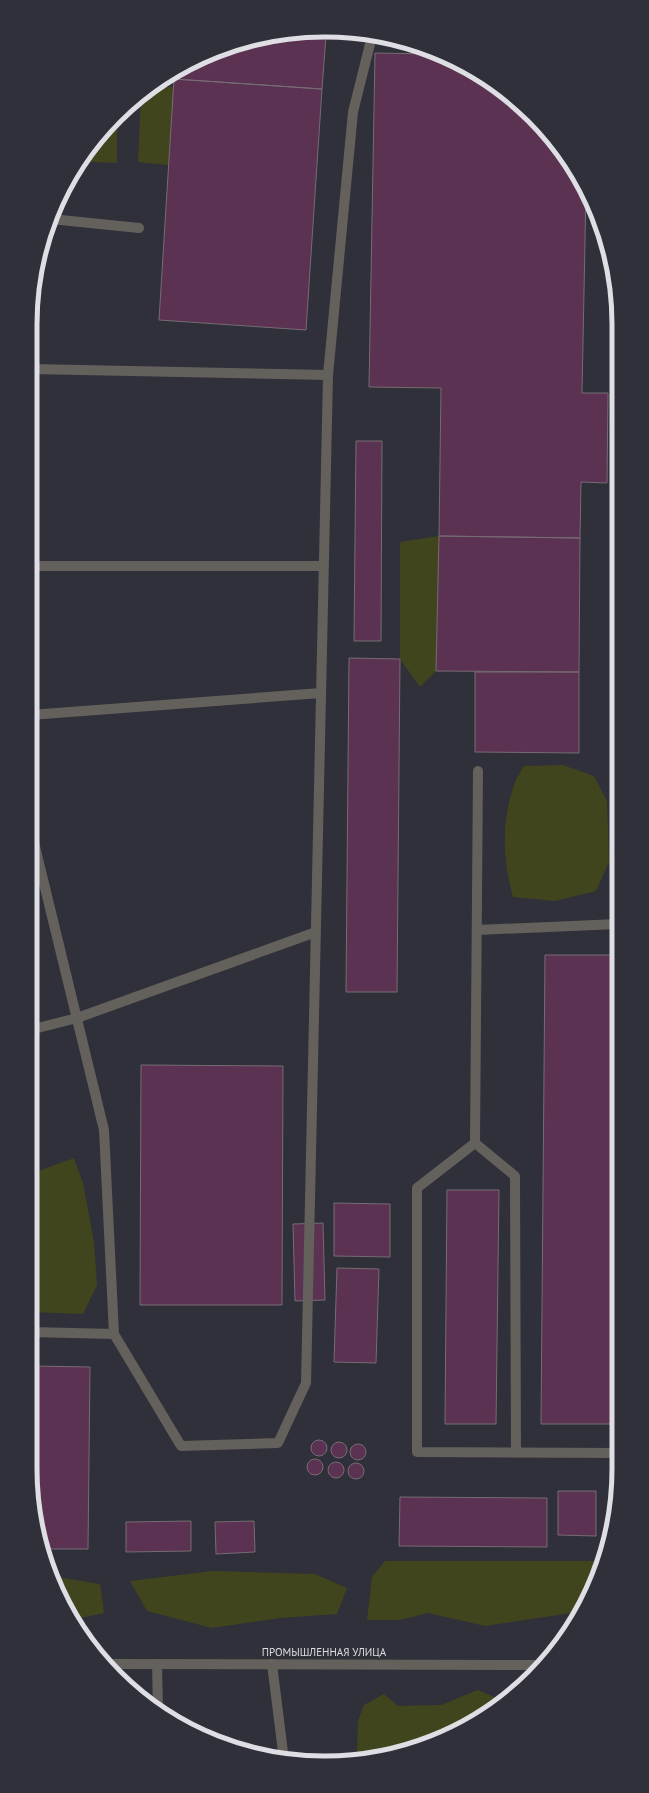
<svg xmlns="http://www.w3.org/2000/svg" width="649" height="1793" viewBox="0 0 649 1793" font-family="'PT Sans',sans-serif">
<rect width="100%" height="100%" fill="#2f3039"/>
<!-- green -->
<path fill="#41451e" d="M379 36 400 40 409 44H378Z
M152 87H174L169 165 138 162 141 96Z
M112 123H117V163L91 162V145Z
M439 536 436 671 420 687 400 659V542Z
M563 765 594 776 607 801 609 862 596 891 555 901 513 897C503 861 501 825 513 788 515 780 520 773 524 766Z
M74 1158 83 1183 94 1242 97 1285 83 1314 30 1312V1174Z
M385 1561H601L578 1612 485 1626 428 1613 400 1620H367L372 1577Z
M213 1571 315 1574 347 1588 337 1614 280 1618 212 1628 147 1611 130 1581Z
M51 1576 100 1584 104 1613 76 1619Z
M478 1690 503 1701 488 1713 400 1753 389 1751 380 1756 367 1758 357 1751 358 1721 364 1705 384 1694 398 1706 441 1705Z"/>
<!-- building -->
<path fill="#5c3253" stroke="#766c73" d="M283 33 326 36 322 89 174 79 175 71 177 70 230 46Z
M375 53 434 54 472 70 546 130 586 190 582 393H608L607 483 581 482 580 538 439 536 441 388 369 387Z
M174 79 322 89 306 330 159 320Z
M356 441H382L381 641H354Z
M439 536 580 538 579 672 436 671Z
M349 658 400 659 397 992H346Z
M475 672H579V753L475 752Z
M545 955H618L619 1424H541Z
M141 1065 283 1066 282 1305H140Z
M447 1190H499L496 1424H445Z
M334 1203 390 1204V1257L334 1256Z
M323 1223 325 1300 295 1301 293 1224Z
M337 1268 379 1269 376 1363 334 1362Z
M30 1366 90 1367 88 1549H43L36 1526 30 1468Z
M311 1448a8 8 0 1 1 16 0a8 8 0 1 1-16 0Z
M331 1450a8 8 0 1 1 16 0a8 8 0 1 1-16 0Z
M350 1452a8 8 0 1 1 16 0a8 8 0 1 1-16 0Z
M307 1467a8 8 0 1 1 16 0a8 8 0 1 1-16 0Z
M328 1470a8 8 0 1 1 16 0a8 8 0 1 1-16 0Z
M348 1471a8 8 0 1 1 16 0a8 8 0 1 1-16 0Z
M558 1491H596V1536L558 1535Z
M400 1497 547 1498V1547L399 1546Z
M191 1521V1551L126 1552V1522Z
M254 1521 255 1552 216 1554 215 1522Z"/>
<g fill="none" stroke-linecap="round" stroke-linejoin="round">
<!-- lane -->
<path stroke="#64605c" stroke-width="10" d="M51 219 139 228
M30 369 328 375
M30 566H324
M30 715 321 693
M478 771 475 1143 515 1176 516 1453
M30 826 104 1130 114 1334 181 1446 278 1443 306 1383 328 375 353 112 370 44V35
M477 930 618 924
M30 1030 77 1018 316 932
M475 1143 417 1188V1452L619 1453
M30 1332 114 1334
M157 1664 158 1710
M272 1664 284 1760"/>
<!-- street -->
<path stroke="#64605c" stroke-width="10" d="M104 1664 543 1665"/>
</g>
<g text-anchor="middle" stroke-width="3.5" stroke-linejoin="round" paint-order="stroke">
<!-- street labels -->
<g font-size="11" fill="#dedee4" stroke="#2f3039">
<text x="324" y="1656">ПРОМЫШЛЕННАЯ УЛИЦА</text>
</g>
</g>
<!-- crop -->
<path d="M0 0H649V1793H0ZM324 37H325A287 287 0 0 1 612 324V1469A287 287 0 0 1 325 1756H324A287 287 0 0 1 37 1469V324A287 287 0 0 1 324 37Z" fill="#2f3039" fill-rule="evenodd"/>
<path fill="none" stroke="#dedee4" stroke-width="5" d="M324 37H325A287 287 0 0 1 612 324V1469A287 287 0 0 1 325 1756H324A287 287 0 0 1 37 1469V324A287 287 0 0 1 324 37Z"/>
</svg>
